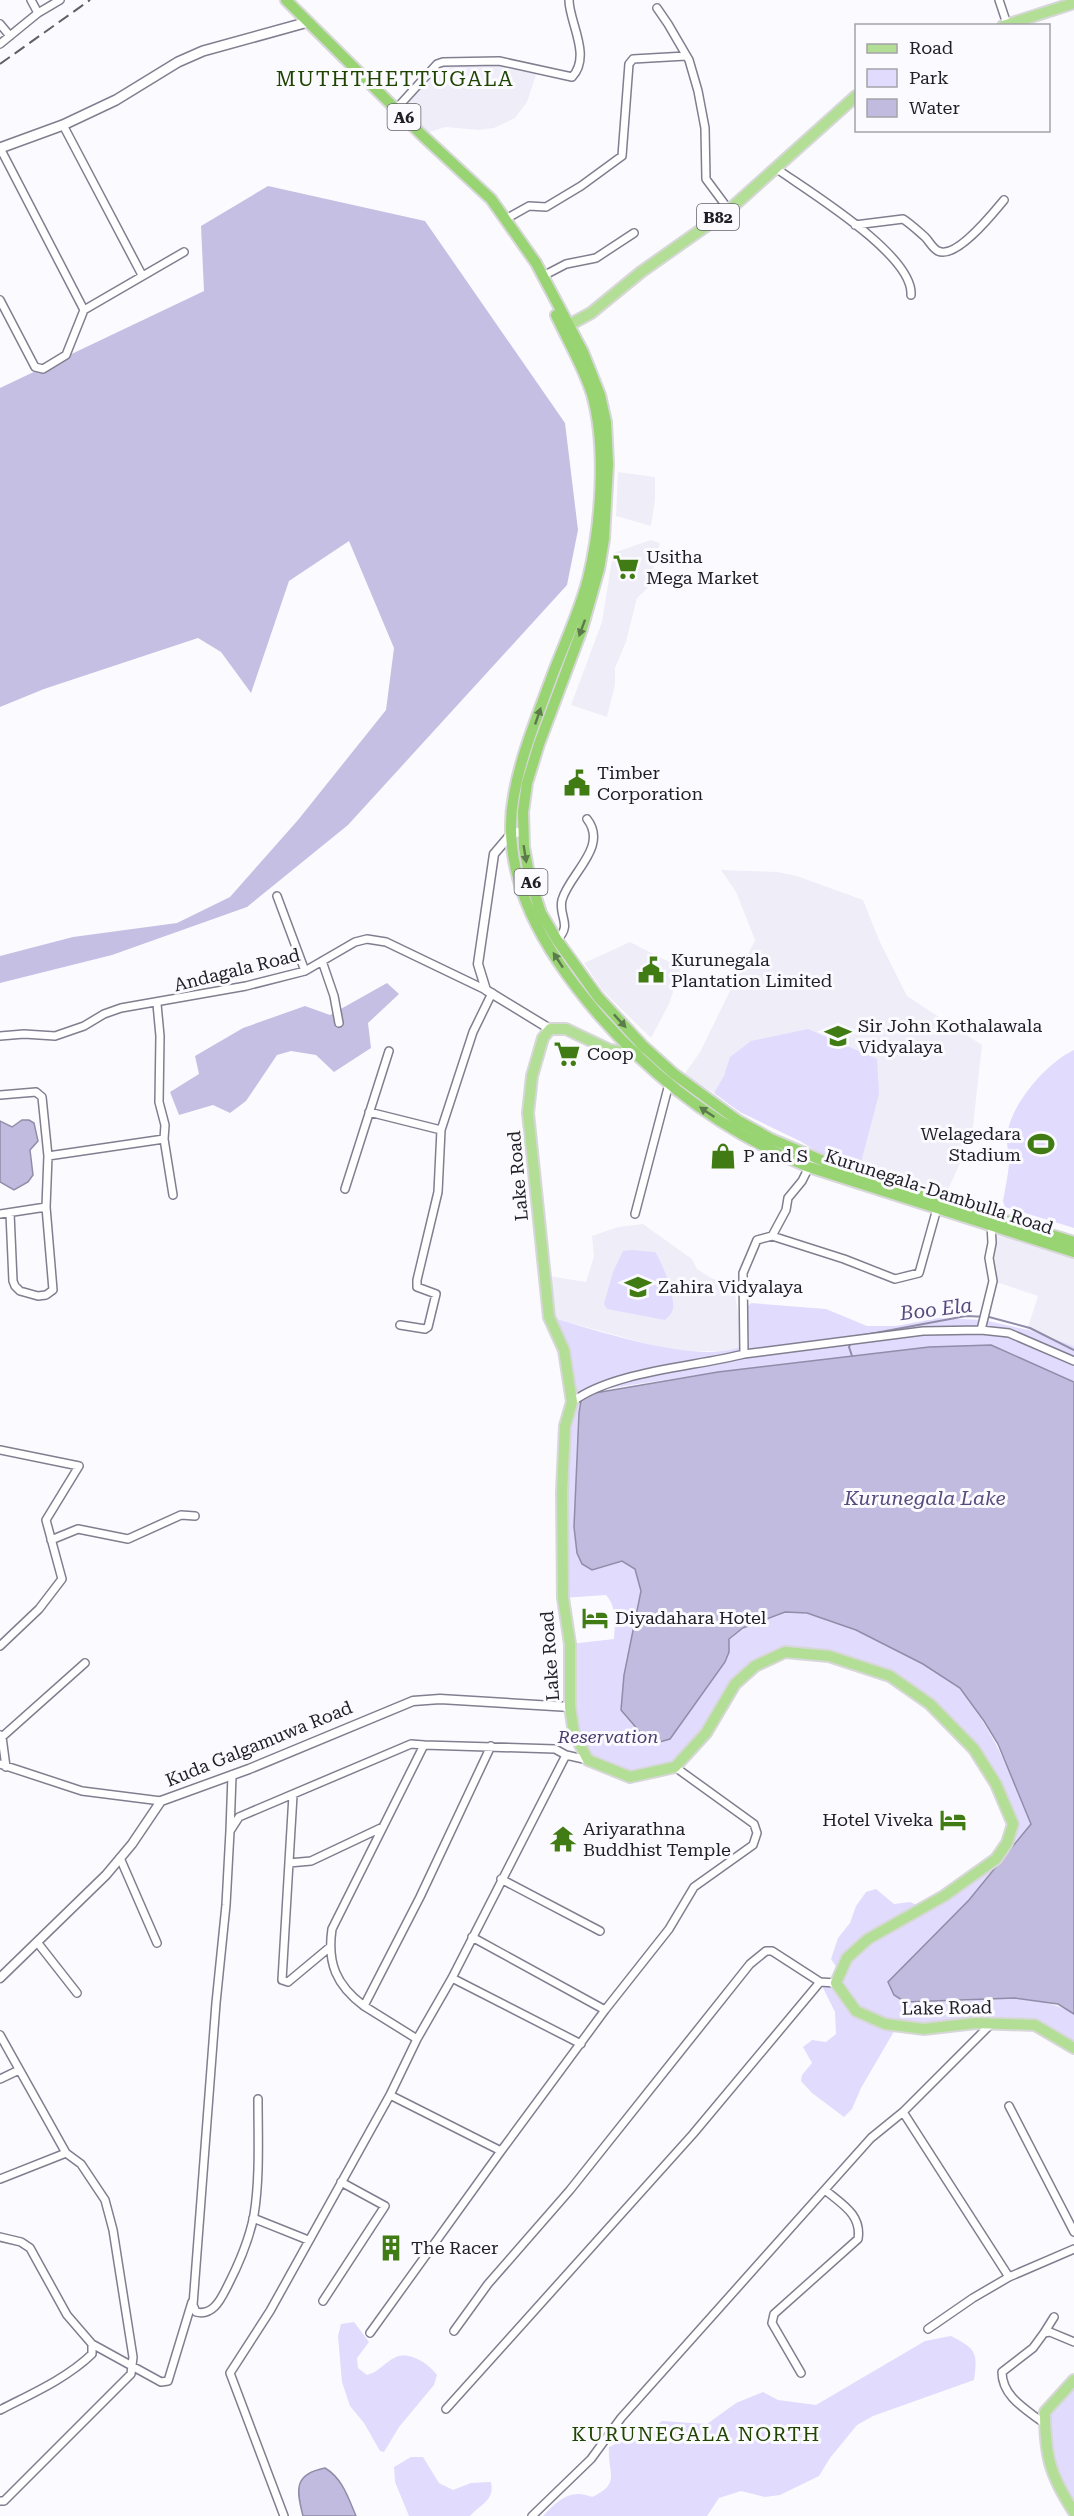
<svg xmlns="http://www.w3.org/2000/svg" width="1074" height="2516" viewBox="0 0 1074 2516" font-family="'Roboto Serif',serif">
<rect width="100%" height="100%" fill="#fbfbff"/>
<!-- built -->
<path fill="#efedf8" d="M485 60 538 69 527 102 515 118 494 128 479 130 445 127 422 135 396 109 437 64Z
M618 472 655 477V500L651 526 616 516Z
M651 540 660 543 648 588 637 598 626 642 615 668V685L607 717 571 705 602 622 613 553Z
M721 870 778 872 797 876 863 900 879 940 907 996 982 1045 972 1136 947 1192 823 1155 800 1141 740 1112 714 1093 684 1075 700 1052 755 940 736 892Z
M630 942 681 968 669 1004 651 1038 603 991 584 963Z
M643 1224 692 1259 697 1269 711 1278 729 1283 734 1290 744 1345 725 1351H674L549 1317 544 1275 586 1282 594 1256 592 1236 618 1227Z
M995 1235 1016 1240 1074 1259V1346L1027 1330 1038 1296 993 1281 989 1258Z"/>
<!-- green -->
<path fill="#e1dbfd" d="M808 1029 877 1059 879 1094 860 1166 823 1155 800 1141 740 1112 714 1093 724 1076 730 1057 751 1041Z
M1074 1050V1228L1005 1207 1003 1201C1005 1189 1008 1176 1009 1164 1010 1155 1006 1146 1007 1136 1010 1105 1046 1063 1074 1050Z
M632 1250 655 1252C662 1261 675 1297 673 1308 672 1314 669 1316 665 1320L607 1309 604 1304 613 1272 623 1251Z
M751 1303 826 1309 867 1326H896L938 1318 984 1320 1028 1330 1074 1346V1382L991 1345 929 1347 718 1372 585 1392 581 1401 579 1413 592 1570 622 1561 635 1569 641 1591 624 1675 706 1688C718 1672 729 1660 729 1640 744 1627 766 1615 786 1612 820 1607 933 1664 959 1687 966 1693 970 1703 975 1710 1000 1745 1014 1784 1031 1824L969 1900 914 1955 953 2002C993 1999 1038 1992 1074 2014V2048L1035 2025 896 2028 861 2088 852 2109 844 2117 812 2093 801 2081 802 2075 812 2063 803 2047 812 2040 826 2042 836 2034 835 2012 820 1982H836L839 1971 831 1959 838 1938 850 1923 856 1906 866 1892 876 1889 894 1904 910 1902 924 1908 996 1859 1013 1824 974 1749 890 1676 829 1656 785 1652 735 1684 706 1733 675 1767 630 1777 588 1760 574 1733 570 1644 614 1639C615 1624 617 1607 606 1595L563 1598 568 1373 549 1317C592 1328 712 1372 749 1341L744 1310Z
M354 2322 369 2342 357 2358 358 2368 367 2375C379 2372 385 2362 396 2357 410 2351 429 2364 437 2375L434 2385 399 2427 384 2452 380 2451 364 2423 350 2406 342 2382 338 2336 341 2324Z
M951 2336C976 2349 978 2352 974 2380L873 2416 857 2425 830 2458 819 2476 780 2495 765 2497 741 2491 719 2498 707 2516H543C557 2501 570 2488 592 2497 622 2483 607 2473 609 2447L622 2441 639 2439 662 2421 707 2424 736 2403 763 2392 778 2400 816 2405 925 2341Z
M1074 2380V2512L1045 2443 1052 2403Z
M411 2457H423L439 2483 453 2490 471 2483 491 2482C495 2501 480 2504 470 2516H409L395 2482 394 2467Z"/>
<!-- forest -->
<path fill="#c6bfe4" d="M268 186 425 221 565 423 578 530 567 585 348 825 247 907 112 955 0 983V956L73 937 177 923 230 897 298 820 386 710 394 648 349 541 289 581 251 693 221 652 198 638 44 689 0 707V388L204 291 201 226Z
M387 983 399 994 368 1023 371 1048 334 1072 316 1055 291 1051 277 1055 246 1101 230 1113 213 1105 179 1115 170 1092 199 1074 195 1056 243 1028 305 1006 330 1015Z"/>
<!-- water -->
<path fill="#c2bbe0" stroke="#918ca8" stroke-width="1.5" d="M22 1120H29L34 1123 38 1141 30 1150 33 1175 28 1182 14 1190 0 1182V1121L12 1127Z
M991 1345 1074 1382V2014L1058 2004 1015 1998 905 2002 894 1995 888 1982 969 1900 1031 1824 998 1744 984 1721 960 1688 923 1664 856 1630 807 1613 785 1612 743 1628 729 1639V1652L725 1662 670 1739 656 1743 646 1739 621 1710 624 1675 641 1591 635 1569 622 1561 592 1570 582 1564 577 1553 574 1527 579 1413 581 1401 589 1394 718 1372 929 1347Z
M325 2468C342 2478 348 2497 356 2516H303C296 2489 294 2474 325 2468Z"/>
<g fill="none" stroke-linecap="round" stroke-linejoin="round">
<!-- stream -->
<path stroke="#918ca8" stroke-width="2" d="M854 1337 966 1316 989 1317 1030 1328 1074 1350
M851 1342 849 1347 852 1356"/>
<!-- minor casing -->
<g stroke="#817e8f" stroke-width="10">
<path id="minor" d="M31 0 38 13
M999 0 1007 24
M657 8 668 24 689 60 698 91 705 128 706 179 729 210
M0 24 10 36
M0 44 38 13 60 0
M396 109 437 64 443 62 499 61 572 77C592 56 569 22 569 0
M63 125 142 275
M0 148 84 310 184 252
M777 169C808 191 914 255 911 295
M504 220 529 206 546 207 581 186 622 156 629 64 633 59 686 56
M855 225 903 219C911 224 918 231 925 237 929 241 933 249 938 251 956 260 994 212 1004 200
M543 276 566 264 596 258 634 233
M0 300 35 367 43 369 66 355 84 310
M277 896 305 971
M557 940C573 924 558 917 562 900 569 874 609 847 587 819
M322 961 334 996 339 1023
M157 1004 160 1036 159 1102 165 1125 164 1139 173 1195
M0 1036 24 1034 55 1036 84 1026 104 1014 121 1008 246 986 305 971 355 942 367 939 386 942 486 990
M369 1112 441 1130
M48 1156 164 1139
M345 1189 389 1051
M10 1213 13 1281 15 1286 20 1291 38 1296 46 1295 53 1290 46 1207
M0 1214 46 1207 48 1156 42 1097 36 1092 0 1095
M635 1214 669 1084
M772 1236 844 1259 895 1279 919 1273 938 1205
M400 1325 425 1329 428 1327 436 1294 417 1287V1280L438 1192 441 1130 473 1032 492 993
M981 1330 993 1281 989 1258 992 1243 991 1224
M744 1354 743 1273 757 1240 772 1236 786 1210 788 1198 802 1181 810 1165
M572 1402C613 1371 694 1367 744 1354L923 1331 981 1330 1009 1333 1074 1361
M0 1450 79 1466 46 1520 62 1579 39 1609 0 1646
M51 1540 78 1529 128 1539 181 1515 195 1516
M0 1735 2 1737 6 1767
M2 1737 85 1663
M0 1764 82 1791 161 1801
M293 1795 282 1980 288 1982 330 1947
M230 1831 232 1775
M120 1858 157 1943
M289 1863 311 1861 383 1827
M501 1879 600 1931
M472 1937 605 2010
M37 1942 77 1993
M452 1978 581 2044
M364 2006C336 1985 327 1963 332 1929L424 1745 555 1749 566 1755
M0 2035 66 2153 81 2164 105 2200 113 2230 133 2357 131 2374 4 2501H0
M417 2039 364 2006 420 1897 491 1746
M0 2079 19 2070
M390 2095 501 2151
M258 2099C258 2137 260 2178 254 2215 249 2241 238 2266 226 2289 220 2301 212 2316 196 2312L193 2305 216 2003 226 1905 230 1831 239 1817 411 1744 424 1745
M1009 2106 1074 2232
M903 2112 1009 2277
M0 2179 66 2153
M253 2218 308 2240
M0 2237 21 2242 30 2248 67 2315 92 2344V2354C66 2379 31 2394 0 2410
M323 2301 385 2206 341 2182
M928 2329 973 2298 1009 2277 1074 2249
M454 2331 488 2284 570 2190 750 1964 766 1951H772L820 1982
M370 2333 501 2151 605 2010 669 1929 694 1887 753 1845 757 1833 754 1824 675 1767
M1044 2333 1054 2317
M92 2344 161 2382 168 2381 192 2302
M801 2373 772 2323 774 2314 858 2239C862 2215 842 2204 825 2190
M446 2409 693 2134 820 1982 836 1983
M1045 2424C1027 2410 1002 2397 1002 2372L1033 2348 1044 2333 1050 2332 1074 2342
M284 2516 230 2373 270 2311 390 2095 417 2039 452 1978 566 1755 588 1760
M532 2516 591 2459 621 2418 871 2138 903 2112 992 2023"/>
</g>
<!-- tertiary casing -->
<g stroke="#817e8f" stroke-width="11">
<path id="tertiary" d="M523 831 511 834 494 854 478 964 486 990 550 1029
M0 1978 106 1875 132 1844 161 1801 249 1769 413 1701 440 1699 570 1707"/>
</g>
<!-- secondary casing -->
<g stroke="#817e8f" stroke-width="12">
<path id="secondary" d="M0 148 63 125 116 100 178 62 203 51 308 22"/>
</g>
<!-- primary casing -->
<g stroke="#d7d7d8" stroke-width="14">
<path id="primary" d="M1003 26 1074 3
M569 325 591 313 641 272 729 210 856 96
M639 1050 635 1054 610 1050 566 1029H550L543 1038 532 1076 528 1113 549 1317 564 1350 572 1402 565 1426 562 1492 563 1598 570 1644V1707L574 1733 588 1760 630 1777 675 1767 706 1733 735 1684 755 1666 785 1652 829 1656 890 1676 930 1704 974 1749 996 1784 1013 1824 1007 1843 996 1859 944 1896 868 1939 847 1958 836 1983 856 2011 885 2024 924 2029 976 2023 1035 2025 1074 2048
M1074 2380 1045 2412C1045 2456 1050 2475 1074 2512"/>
</g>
<!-- trunk casing -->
<g stroke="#d7d7d8" stroke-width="14">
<path id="trunk" d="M286 0 422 135 491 199 536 263 583 352 600 395 606 422 608 464 604 539 599 569 582 629 539 744 527 783 523 812 524 847 530 880 541 913 557 940 598 997 643 1046 674 1074 737 1120 771 1139 852 1173 1074 1242
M556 315C568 341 583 366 592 394 607 447 601 526 588 579 579 614 563 646 551 679 537 717 521 755 514 795 498 878 547 954 598 1014 656 1081 727 1134 809 1167L1074 1252"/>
</g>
<!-- minor -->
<use href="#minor" stroke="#fff" stroke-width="7"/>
<!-- tertiary -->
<use href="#tertiary" stroke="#fff" stroke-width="8"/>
<!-- secondary -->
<use href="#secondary" stroke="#fff" stroke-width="9"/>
<!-- primary -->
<use href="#primary" stroke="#b2df95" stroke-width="10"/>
<!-- trunk -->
<use href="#trunk" stroke="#98d472" stroke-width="10"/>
<!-- rail -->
<path stroke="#605f65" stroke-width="2" stroke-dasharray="12 6" stroke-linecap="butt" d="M0 64 90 0"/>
</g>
<!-- one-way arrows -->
<defs><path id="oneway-solid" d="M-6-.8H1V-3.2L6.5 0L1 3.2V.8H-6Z" transform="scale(1.5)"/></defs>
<g fill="#5c7a4c">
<use href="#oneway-solid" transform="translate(582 628) rotate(110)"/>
<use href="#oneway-solid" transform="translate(538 716) rotate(-71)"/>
<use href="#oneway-solid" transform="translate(525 854) rotate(81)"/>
<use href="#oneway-solid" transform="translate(558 960) rotate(-123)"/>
<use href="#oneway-solid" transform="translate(620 1021) rotate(47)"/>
<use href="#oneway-solid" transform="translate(707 1112) rotate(-146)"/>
</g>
<!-- icons -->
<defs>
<g id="supermarket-bare" transform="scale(2.07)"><path d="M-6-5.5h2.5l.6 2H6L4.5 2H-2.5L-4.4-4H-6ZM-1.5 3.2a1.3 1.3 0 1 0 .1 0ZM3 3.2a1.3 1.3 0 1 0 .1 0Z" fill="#417b13" stroke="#fbfbff" stroke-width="2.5" paint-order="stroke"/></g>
<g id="civic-bare" transform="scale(2.07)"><path d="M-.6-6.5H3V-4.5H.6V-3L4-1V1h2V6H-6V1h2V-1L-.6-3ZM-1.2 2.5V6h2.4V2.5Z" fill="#417b13" stroke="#fbfbff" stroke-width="2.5" paint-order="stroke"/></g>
<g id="school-bare" transform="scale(2.07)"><path d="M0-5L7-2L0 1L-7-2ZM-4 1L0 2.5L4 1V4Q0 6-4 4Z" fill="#417b13" stroke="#fbfbff" stroke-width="2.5" paint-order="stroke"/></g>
<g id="stadium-bare" transform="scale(2.07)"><path d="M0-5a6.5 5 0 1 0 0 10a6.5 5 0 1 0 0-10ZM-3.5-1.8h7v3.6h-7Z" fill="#417b13" stroke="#fbfbff" stroke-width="2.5" paint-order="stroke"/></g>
<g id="shop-bare" transform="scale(2.07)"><path d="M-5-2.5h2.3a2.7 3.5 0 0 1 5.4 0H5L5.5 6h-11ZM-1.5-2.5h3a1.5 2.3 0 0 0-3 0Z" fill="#417b13" stroke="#fbfbff" stroke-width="2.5" paint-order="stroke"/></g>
<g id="hotel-bare" transform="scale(2.07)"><path d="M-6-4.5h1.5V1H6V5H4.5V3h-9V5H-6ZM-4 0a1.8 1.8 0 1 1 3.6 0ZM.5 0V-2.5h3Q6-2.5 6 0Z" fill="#417b13" stroke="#fbfbff" stroke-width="2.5" paint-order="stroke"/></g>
<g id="temple-bare" transform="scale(2.07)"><path d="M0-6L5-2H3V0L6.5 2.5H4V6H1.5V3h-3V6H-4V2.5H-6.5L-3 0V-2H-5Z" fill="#417b13" stroke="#fbfbff" stroke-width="2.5" paint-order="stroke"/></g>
<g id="building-bare" transform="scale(2.07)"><path d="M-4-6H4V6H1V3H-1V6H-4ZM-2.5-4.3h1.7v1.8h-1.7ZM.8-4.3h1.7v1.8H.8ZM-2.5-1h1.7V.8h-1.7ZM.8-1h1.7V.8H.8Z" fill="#417b13" stroke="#fbfbff" stroke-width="2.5" paint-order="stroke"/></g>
</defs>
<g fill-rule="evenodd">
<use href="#supermarket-bare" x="626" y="567"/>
<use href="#civic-bare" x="577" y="783"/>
<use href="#civic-bare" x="651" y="970"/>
<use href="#school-bare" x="838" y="1036"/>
<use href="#supermarket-bare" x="567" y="1054"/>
<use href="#stadium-bare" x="1041" y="1144"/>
<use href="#shop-bare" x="723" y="1156"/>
<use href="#school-bare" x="638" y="1287"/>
<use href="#hotel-bare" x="595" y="1618"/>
<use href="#hotel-bare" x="953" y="1820"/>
<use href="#temple-bare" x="563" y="1839"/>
<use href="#building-bare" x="391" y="2248"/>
</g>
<g text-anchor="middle" stroke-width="6" stroke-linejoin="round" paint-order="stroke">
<!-- shield labels -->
<g fill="#fbfbff" stroke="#626167" stroke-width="1.5">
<rect x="387.5" y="104" width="33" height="26" rx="4.5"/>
<rect x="697" y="204" width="42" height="26" rx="4.5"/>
<rect x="514.5" y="869" width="33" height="26" rx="4.5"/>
</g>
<g font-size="16" font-weight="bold" fill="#201f26">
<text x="404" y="123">A6</text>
<text x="718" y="223">B82</text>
<text x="531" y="888">A6</text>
</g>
<!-- poi labels -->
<g font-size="18" fill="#201f26" stroke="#fbfbff" text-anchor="start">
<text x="646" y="563">Usitha<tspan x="646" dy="21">Mega Market</tspan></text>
<text x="597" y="779">Timber<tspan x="597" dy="21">Corporation</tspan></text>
<text x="671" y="966">Kurunegala<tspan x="671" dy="21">Plantation Limited</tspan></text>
<text x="858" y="1032">Sir John Kothalawala<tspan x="858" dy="21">Vidyalaya</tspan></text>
<text x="587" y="1060">Coop</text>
<text x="1021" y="1140" text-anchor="end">Welagedara<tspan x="1021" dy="21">Stadium</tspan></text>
<text x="743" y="1162">P and S</text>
<text x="658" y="1293">Zahira Vidyalaya</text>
<text x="615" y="1624">Diyadahara Hotel</text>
<text x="933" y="1826" text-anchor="end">Hotel Viveka</text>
<text x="583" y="1835">Ariyarathna<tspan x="583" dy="21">Buddhist Temple</tspan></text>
<text x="411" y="2254">The Racer</text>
</g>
<!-- street labels -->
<g font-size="18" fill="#201f26" stroke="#fbfbff">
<text transform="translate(237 970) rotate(-14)" y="6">Andagala Road</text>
<text transform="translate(518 1176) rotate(-95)" y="6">Lake Road</text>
<text transform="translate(939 1192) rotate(18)" y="6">Kurunegala-Dambulla Road</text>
<text transform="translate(550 1656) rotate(-94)" y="6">Lake Road</text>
<text transform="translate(259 1744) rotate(-22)" y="6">Kuda Galgamuwa Road</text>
<text transform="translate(947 2008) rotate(-1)" y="6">Lake Road</text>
</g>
<!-- park labels -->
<g font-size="18" font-style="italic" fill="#4a3e6f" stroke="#fbfbff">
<text x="608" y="1743">Reservation</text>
</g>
<!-- water labels -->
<g font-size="20" font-style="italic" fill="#574a7d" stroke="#fbfbff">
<text transform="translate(936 1309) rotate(-7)" y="7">Boo Ela</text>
<text x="925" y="1505">Kurunegala Lake</text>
</g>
<!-- neighbourhood labels -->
<g font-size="20" letter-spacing="1.5" fill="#204502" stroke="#fbfbff">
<text x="696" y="2441">KURUNEGALA NORTH</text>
</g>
<!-- quarter labels -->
<g font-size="21" letter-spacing="1.5" fill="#204502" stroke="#fbfbff">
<text x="395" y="86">MUTHTHETTUGALA</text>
</g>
</g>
<!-- legend -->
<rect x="855" y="24" width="195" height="108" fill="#fbfbff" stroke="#a3a3a8" stroke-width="1.5"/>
<rect x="867" y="44" width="30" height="9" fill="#b2df95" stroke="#a3a3a8" stroke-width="1.5"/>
<text x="909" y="54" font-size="18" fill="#201f26">Road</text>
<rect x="867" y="69" width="30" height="18" fill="#e1dbfd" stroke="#a3a3a8" stroke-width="1.5"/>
<text x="909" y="84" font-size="18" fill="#201f26">Park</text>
<rect x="867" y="99" width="30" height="18" fill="#c2bbe0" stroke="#a3a3a8" stroke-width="1.5"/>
<text x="909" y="114" font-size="18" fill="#201f26">Water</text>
</svg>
